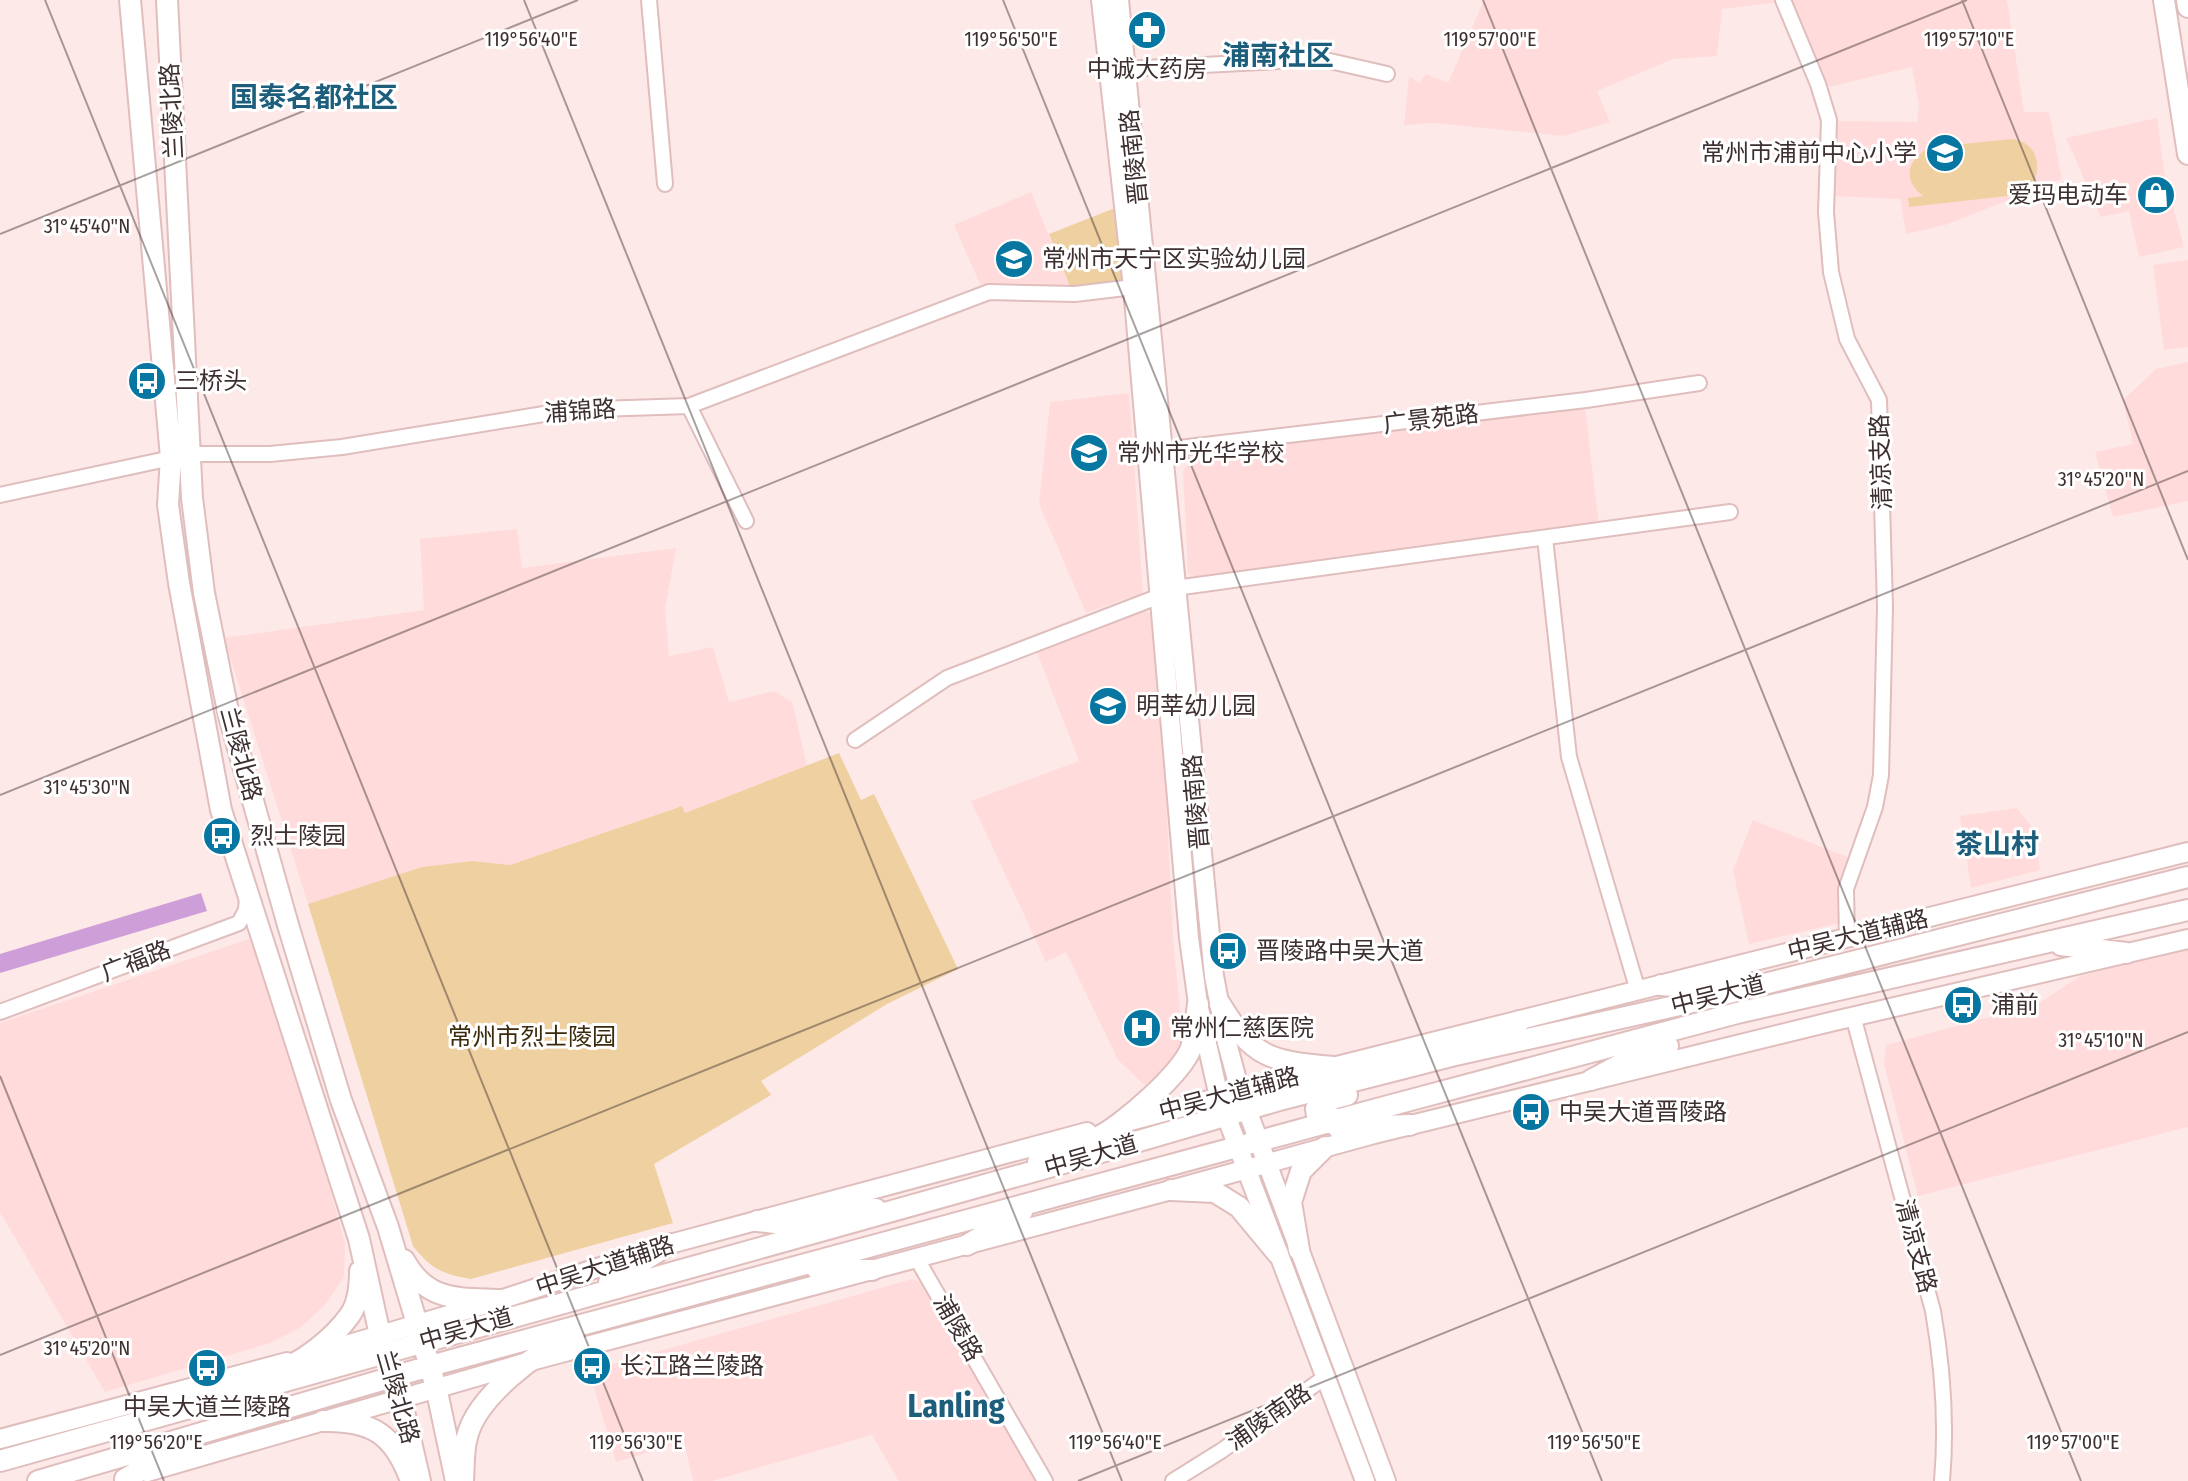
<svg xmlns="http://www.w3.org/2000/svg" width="2188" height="1481" viewBox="0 0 2188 1481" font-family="'Fira Sans Condensed','Noto Sans SC',sans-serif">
<rect width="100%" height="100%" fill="#fee9e9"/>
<!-- built -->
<path fill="#ffdcdb" d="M1484 0H1779L1780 2 1722 9 1717 56 1673 59 1597 91 1610 122 1564 136 1434 123 1404 125 1409 76 1419 83 1426 74 1448 83Z
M1791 0H2007L2024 112H2049L2062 179 1945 225 1906 234 1900 199 1833 196 1835 121 1917 122 1919 105 1912 67 1829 87Z
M2157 118 2165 177 2184 247 2139 257 2129 211 2101 217 2066 138Z
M1031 192 1071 289 980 284 954 225Z
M2188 260V347L2164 350 2153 265Z
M2188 362V501L2113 517 2095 452 2133 444 2123 400 2156 369Z
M1129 393 1143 593 1086 613 1039 504 1050 402Z
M1585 408 1599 526 1197 581 1188 573 1183 471 1196 455Z
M517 529 522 568 676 548 665 609 669 656 713 647 729 702 774 691 792 702 807 765 685 813 681 806 510 865 472 861 422 867 308 904 224 638 424 610 420 539Z
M1141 610 1150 613 1165 782 1174 951 1186 1063 1149 1089 1118 1060 1066 952 1046 962 971 801 1079 761 1036 650Z
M2017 808 2035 831 2040 870 1971 888 1960 816Z
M1753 820 1852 859 1840 923 1749 944 1733 870Z
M249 939 261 946 345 1243 344 1277 325 1305 301 1327 270 1343 105 1392 0 1212V1023Z
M2188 948V1127L1918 1196 1884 1064 1886 1045 2038 1004 2080 976Z
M912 1279 923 1283 1040 1481H899L872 1435 712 1481H693L684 1442 616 1462 589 1371Z"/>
<!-- green -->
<path fill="#eed0a1" d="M2012 139C2038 142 2043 168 2031 188L2016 195 1909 207 1908 198 1923 196C1900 179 1909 155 1933 147Z
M1115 208 1125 267 1121 280 1111 286 1071 289 1049 234Z
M839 753 861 800 874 794 958 969 887 1004 761 1081 771 1095 654 1164 673 1223 471 1279C442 1274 431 1269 413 1246L308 904 422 867 472 861 510 865 682 806 685 813Z"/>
<!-- water -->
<path fill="#cd9ed7" d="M201 893 207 911 0 973V954Z"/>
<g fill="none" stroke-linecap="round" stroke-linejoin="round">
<!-- minor casing -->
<g stroke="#dfbebd" stroke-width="18">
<path id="minor" d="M649 0 665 184
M1783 0 1818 84 1829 120 1826 212 1831 272 1847 339 1879 400 1885 607 1881 775 1875 807 1846 889 1847 938
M1125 69 1321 59 1387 74
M689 406 746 521
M1162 450 1586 400 1699 383
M0 495 190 454H270L342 447 568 410 689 406 989 292 1075 294 1142 286
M1545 538 1569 757 1638 991
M1175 588 1730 512
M855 740 947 678 1160 596
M0 1012 239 923 246 910 247 897
M1853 1016 1933 1311C1943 1368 1947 1423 1942 1481
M917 1259 1045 1481
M1173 1481 1221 1451 1324 1378"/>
</g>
<!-- secondary casing -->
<g stroke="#dfbebd" stroke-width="22">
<path id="secondary" d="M1101 0 1133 287 1189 938 1198 1004 1219 1097 1365 1481
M1119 0 1214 976 1227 1043 1240 1091 1386 1481
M1119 1124 1333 1067 2188 852
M312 1355 500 1300 670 1244 1087 1132
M0 1439 287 1362
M147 1472 531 1361 1171 1190 1374 1134 1830 1022 2188 939"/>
</g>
<!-- primary casing -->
<g stroke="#dfbebd" stroke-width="24">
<path id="primary" d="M130 0 171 457 168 505 179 583 221 810 359 1239 380 1335 403 1407 420 1481
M167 0 192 498 204 593 229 716 288 925 341 1100 388 1227 436 1387 456 1481
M2164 0 2188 154
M2187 0 2188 7
M2061 945 2126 953
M1661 985C1689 988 1715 981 1744 980
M1220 1004C1254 1060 1272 1061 1333 1067
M1477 1043 1520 1021
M1591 1080 1638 1055 1668 1046
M1338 1119 1317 1116 1316 1109 1331 1099 1347 1095
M1338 1128 1410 1125
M1038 1162C1056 1148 1077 1147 1096 1138 1121 1127 1183 1072 1191 1048 1195 1034 1196 1018 1198 1004
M1171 1190 1215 1192 1239 1207 1278 1254
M757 1221 784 1224 847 1208 876 1209
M967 1245 1022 1212
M1299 1250 1291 1202 1301 1171 1325 1147
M404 1260C427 1302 457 1298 500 1300
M817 1269 872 1270
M609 1282 670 1244
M273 1373C301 1364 333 1339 350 1315 359 1302 360 1286 360 1271
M323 1421C372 1420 394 1434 411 1481
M0 1461 1067 1162 1283 1099 1451 1056 1693 1002 2188 877
M125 1479 184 1446
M38 1481 430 1366 1377 1109 1737 1013 2188 910
M463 1481C464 1467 463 1451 467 1437 476 1398 538 1349 574 1336"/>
</g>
<!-- minor -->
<use href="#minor" stroke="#fff" stroke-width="14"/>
<!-- secondary -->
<use href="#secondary" stroke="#fff" stroke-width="18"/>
<!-- primary -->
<use href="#primary" stroke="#fff" stroke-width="20"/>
</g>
<!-- ticks -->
<path fill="none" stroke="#3e3030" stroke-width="2" stroke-opacity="0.45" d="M45 0 643 1481M524 0 1122 1481M1003 0 1602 1481M1483 0 2081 1481M1962 0 2188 560M0 234 578 0M0 795 1967 0M0 1076 164 1481M0 1355 2188 471M1078 1481 2188 1032"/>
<!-- icons -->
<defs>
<g id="pharmacy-disc" transform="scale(2)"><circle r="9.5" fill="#0777a1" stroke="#fff"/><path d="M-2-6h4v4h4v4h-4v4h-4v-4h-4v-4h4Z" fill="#fff"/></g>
<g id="school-disc" transform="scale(2)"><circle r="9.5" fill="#0777a1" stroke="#fff"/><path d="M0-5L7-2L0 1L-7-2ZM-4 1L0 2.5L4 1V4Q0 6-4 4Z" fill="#fff"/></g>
<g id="shop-disc" transform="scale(2)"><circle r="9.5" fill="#0777a1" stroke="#fff"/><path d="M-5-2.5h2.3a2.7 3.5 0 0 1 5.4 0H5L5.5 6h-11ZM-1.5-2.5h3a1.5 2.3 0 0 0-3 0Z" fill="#fff"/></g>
<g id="bus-disc" transform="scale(2)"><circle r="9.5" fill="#0777a1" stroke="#fff"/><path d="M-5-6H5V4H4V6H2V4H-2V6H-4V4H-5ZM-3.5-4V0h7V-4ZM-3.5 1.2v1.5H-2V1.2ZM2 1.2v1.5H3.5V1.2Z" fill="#fff"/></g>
<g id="hospital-disc" transform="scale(2)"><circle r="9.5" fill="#0777a1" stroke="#fff"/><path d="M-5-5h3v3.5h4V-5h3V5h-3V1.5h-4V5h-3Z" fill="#fff"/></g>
</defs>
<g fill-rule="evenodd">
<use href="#pharmacy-disc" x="1147" y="30"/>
<use href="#school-disc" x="1945" y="153"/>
<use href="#shop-disc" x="2156" y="195"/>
<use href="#school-disc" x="1014" y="259"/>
<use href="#bus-disc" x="147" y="381"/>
<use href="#school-disc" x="1089" y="453"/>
<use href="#school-disc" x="1108" y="706"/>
<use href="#bus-disc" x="222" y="836"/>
<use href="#bus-disc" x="1228" y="951"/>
<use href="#bus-disc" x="1963" y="1005"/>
<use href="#hospital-disc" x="1142" y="1028"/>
<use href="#bus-disc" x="1531" y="1112"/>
<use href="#bus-disc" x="592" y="1366"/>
<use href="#bus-disc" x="207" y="1368"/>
</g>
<g text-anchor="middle" stroke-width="6" stroke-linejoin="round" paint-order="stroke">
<!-- poi labels -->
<g font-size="24" fill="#3e3030" stroke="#fff" text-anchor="start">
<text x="1147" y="77" text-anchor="middle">中诚大药房</text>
<text x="1917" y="161" text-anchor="end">常州市浦前中心小学</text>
<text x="2128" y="203" text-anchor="end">爱玛电动车</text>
<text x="1042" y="267">常州市天宁区实验幼儿园</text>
<text x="175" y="389">三桥头</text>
<text x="1117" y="461">常州市光华学校</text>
<text x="1136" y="714">明莘幼儿园</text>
<text x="250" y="844">烈士陵园</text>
<text x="1256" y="959">晋陵路中吴大道</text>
<text x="1991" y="1013">浦前</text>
<text x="1170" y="1036">常州仁慈医院</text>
<text x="1559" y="1120">中吴大道晋陵路</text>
<text x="620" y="1374">长江路兰陵路</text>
<text x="207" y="1415" text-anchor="middle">中吴大道兰陵路</text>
</g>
<!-- street labels -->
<g font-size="24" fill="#3e3030" stroke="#fff">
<text transform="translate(172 111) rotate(-93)" y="8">兰陵北路</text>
<text transform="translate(1134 157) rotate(-96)" y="8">晋陵南路</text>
<text transform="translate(580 411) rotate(-4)" y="8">浦锦路</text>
<text transform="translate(1431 419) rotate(-7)" y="8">广景苑路</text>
<text transform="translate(1881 462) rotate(-92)" y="8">清凉支路</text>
<text transform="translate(241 754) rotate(75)" y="8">兰陵北路</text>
<text transform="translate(1196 802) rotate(-95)" y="8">晋陵南路</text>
<text transform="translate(1858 935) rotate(-14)" y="8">中吴大道辅路</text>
<text transform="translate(136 961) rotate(-21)" y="8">广福路</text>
<text transform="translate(1718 995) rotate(-14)" y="8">中吴大道</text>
<text transform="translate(1229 1094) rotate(-15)" y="8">中吴大道辅路</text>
<text transform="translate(1091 1156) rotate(-16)" y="8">中吴大道</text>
<text transform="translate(1916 1246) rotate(75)" y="8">清凉支路</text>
<text transform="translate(605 1266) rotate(-18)" y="8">中吴大道辅路</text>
<text transform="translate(958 1328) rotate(60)" y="8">浦陵路</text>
<text transform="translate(466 1329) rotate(-16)" y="8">中吴大道</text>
<text transform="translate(398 1397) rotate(74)" y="8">兰陵北路</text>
<text transform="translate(1269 1417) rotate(-35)" y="8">浦陵南路</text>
</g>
<!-- park labels -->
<g font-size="24" fill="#3b2a0c" stroke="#fff">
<text x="532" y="1045">常州市烈士陵园</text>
</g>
<!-- quarter labels -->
<g font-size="28" font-weight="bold" fill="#1c5e7b" stroke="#fff">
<text x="1278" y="65">浦南社区</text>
<text x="314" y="107">国泰名都社区</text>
<text x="1997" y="854">茶山村</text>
</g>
<!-- district labels -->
<g font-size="32" font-weight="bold" fill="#1c5e7b" stroke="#fff">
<text x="956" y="1417">Lanling</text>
</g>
</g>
<g font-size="20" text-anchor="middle" fill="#3e3030" stroke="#fff" stroke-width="6" stroke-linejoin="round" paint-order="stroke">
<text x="531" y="46">119°56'40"E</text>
<text x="1011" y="46">119°56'50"E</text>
<text x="1490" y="46">119°57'00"E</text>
<text x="1969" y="46">119°57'10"E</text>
<text x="87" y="233">31°45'40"N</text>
<text x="2101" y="486">31°45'20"N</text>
<text x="87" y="794">31°45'30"N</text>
<text x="2101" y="1047">31°45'10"N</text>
<text x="87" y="1355">31°45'20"N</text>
<text x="156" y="1449">119°56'20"E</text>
<text x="636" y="1449">119°56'30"E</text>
<text x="1115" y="1449">119°56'40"E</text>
<text x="1594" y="1449">119°56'50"E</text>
<text x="2073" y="1449">119°57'00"E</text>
</g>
</svg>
